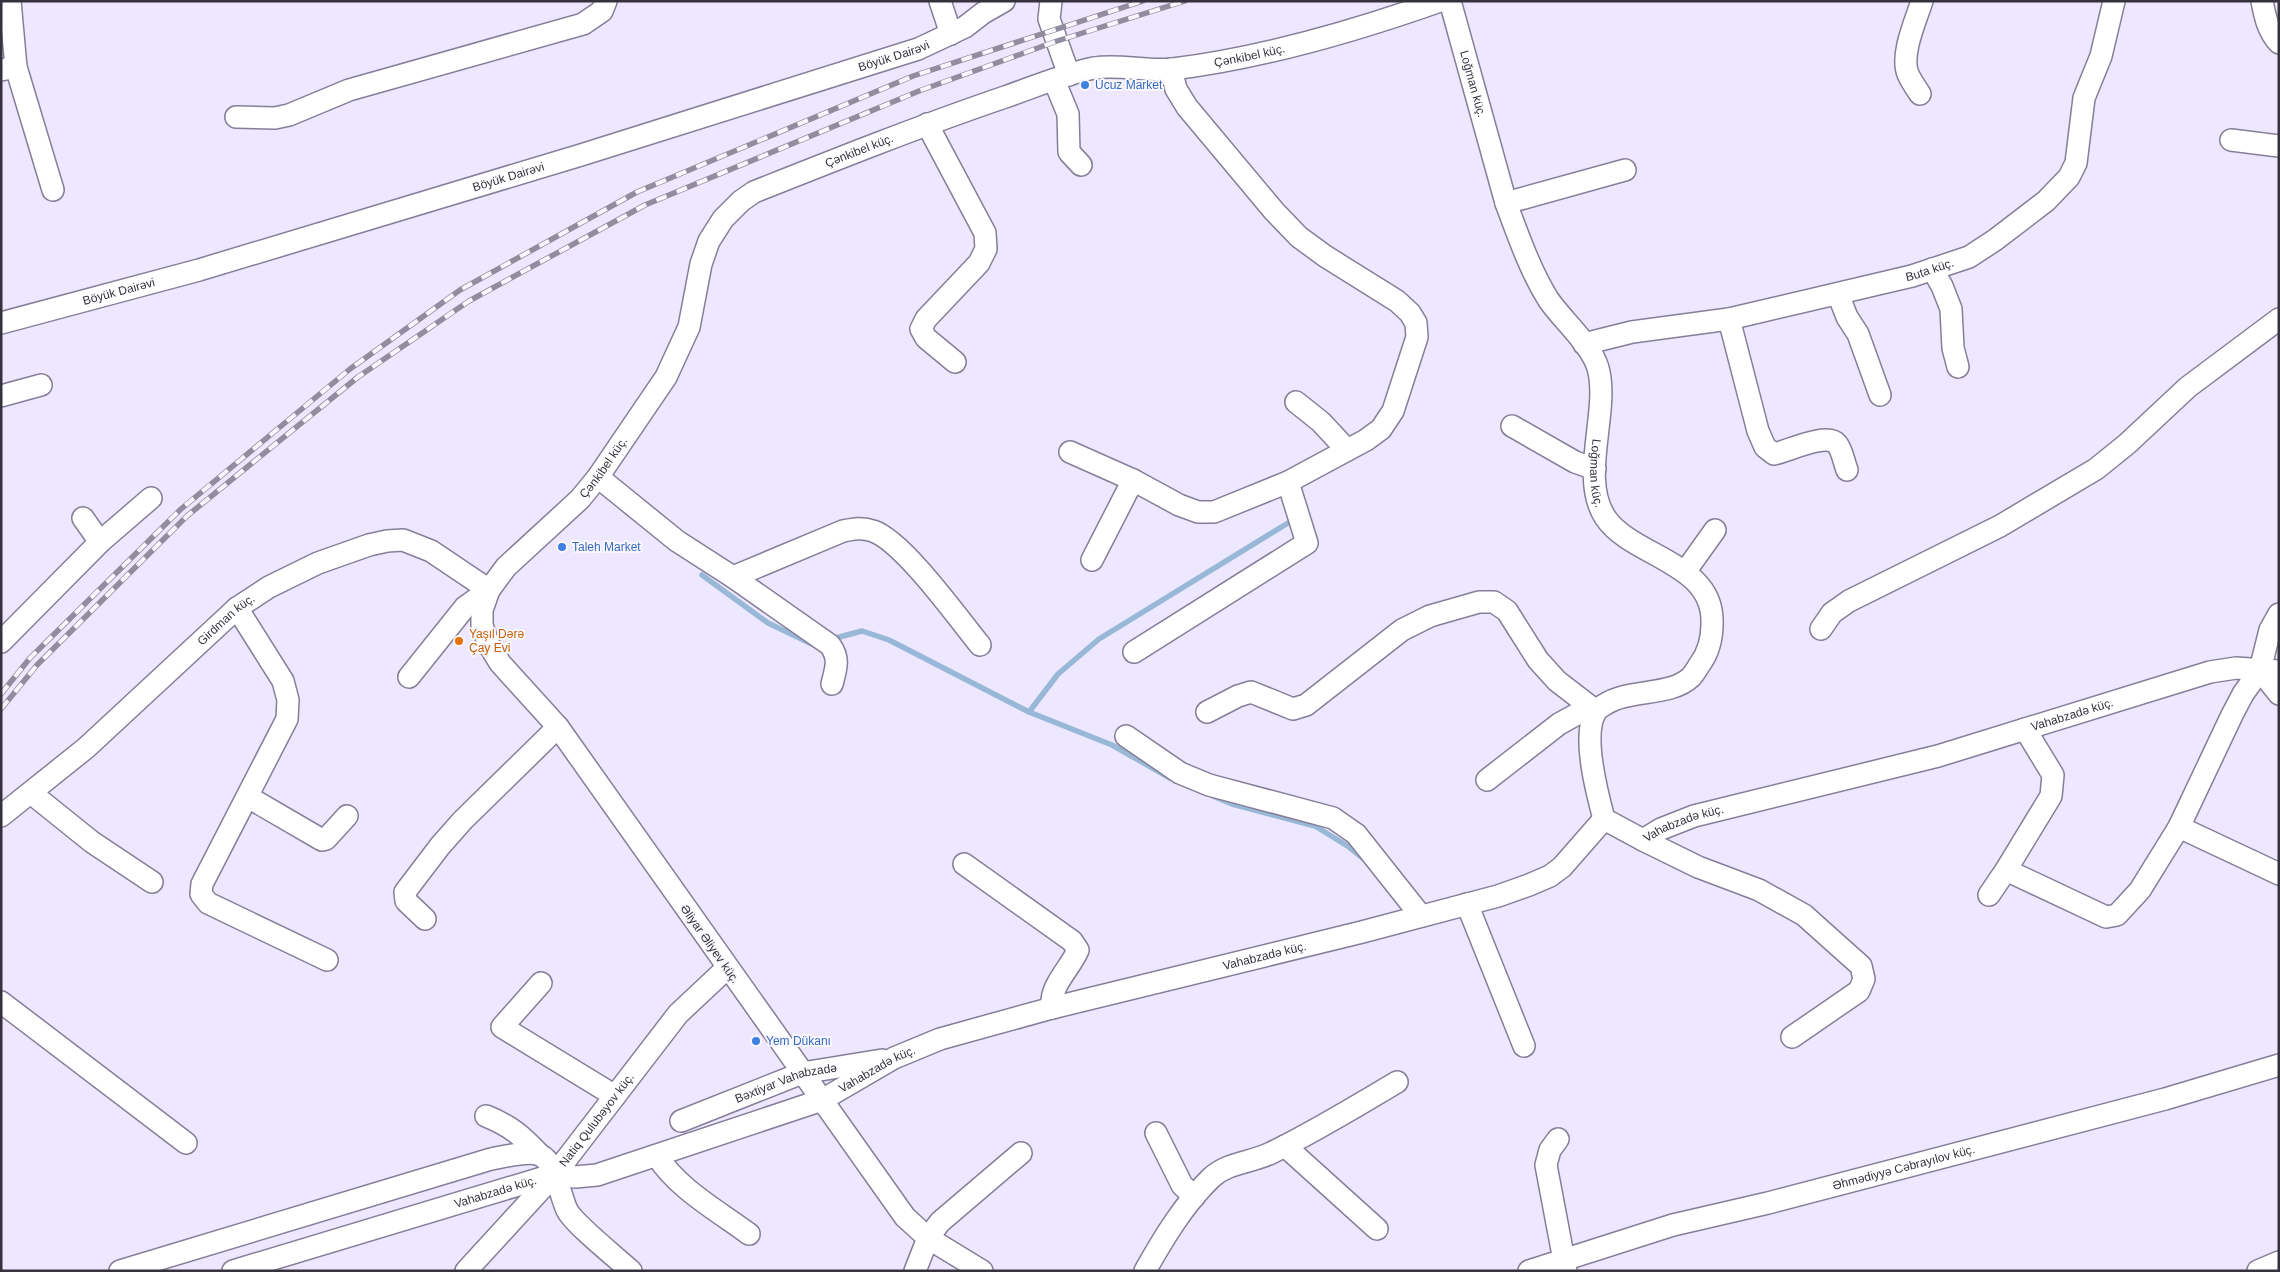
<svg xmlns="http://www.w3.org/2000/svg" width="2280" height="1272" viewBox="0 0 2280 1272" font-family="Arial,sans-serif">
<rect width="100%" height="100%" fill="#ede7ff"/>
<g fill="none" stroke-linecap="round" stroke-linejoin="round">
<!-- stream -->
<path stroke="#98b8d7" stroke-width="5.5" d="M702 575 768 623 814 645
M832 639 862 631 889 640 1029 712 1112 745 1170 778
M1029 712 1058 674 1099 639 1288 523
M1213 796 1232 804 1315 826 1349 847 1364 859"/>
<!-- minor casing -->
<g stroke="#867e99" stroke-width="24">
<g id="minor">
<path d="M940 1 951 34"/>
<path d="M1051 1 1049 19 1069 75"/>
<path id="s1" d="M1450 1 1506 203C1518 235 1530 270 1548 299 1562 320 1591 344 1598 368 1610 411 1579 477 1605 517 1631 557 1715 562 1712 624 1712 638 1708 653 1700 664 1697 668 1695 673 1691 677 1670 697 1629 688 1604 705 1601 707 1597 709 1595 713 1582 737 1597 793 1604 819"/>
<path d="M2262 1C2265 17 2268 31 2279 43"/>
<path d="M16 67 53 190"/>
<path d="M1 70 16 67 10 1"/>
<path d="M1054 80 1068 114 1069 152 1081 165"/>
<path d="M1920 94C1916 88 1911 81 1908 74 1900 55 1916 20 1922 1"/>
<path d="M236 117 275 118 289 115 349 90 583 24 602 11 606 1"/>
<path d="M927 124 985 233 986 249 979 263 926 319 921 329 926 338 955 362"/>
<path d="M2231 140 2279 146"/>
<path d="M1506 203 1625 170"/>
<path d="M1932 269 1942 286 1951 309 1953 348 1958 367"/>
<path d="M1838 294 1847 317 1858 334 1880 395"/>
<path d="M1729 319 1758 431 1765 447 1774 454C1788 451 1828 432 1837 444 1842 450 1844 462 1847 470"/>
<path id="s2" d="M1 323 199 270 581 155 918 49 965 27 983 13 1004 1"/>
<path id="s3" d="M1584 344 1632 332 1729 319 1912 276 1969 257 1995 240 2046 201 2069 177 2076 163 2084 98 2101 56 2114 1"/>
<path d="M1 396 41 385"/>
<path d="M1296 402 1321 422 1347 450"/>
<path d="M1512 426 1575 462 1595 469"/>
<path d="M1070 452 1133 480 1179 505 1198 512H1214L1288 482 1366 440 1381 429 1393 411 1417 337 1416 323 1410 313 1397 301 1325 256 1299 237 1274 211 1187 107 1176 89 1171 69"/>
<path d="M598 477 677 541 733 577 843 531C853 529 862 527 873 531 903 541 958 618 980 645"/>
<path d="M83 518 100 542"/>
<path d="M1092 560 1133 480"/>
<path d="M1685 572 1715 530"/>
<path d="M733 577 830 645C840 659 836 668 832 684"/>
<path d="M237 608 283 681 288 700 287 719 202 884 201 894 208 903 327 960"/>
<path d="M2279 614 2270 630 2260 670 2279 694"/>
<path d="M1821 629 1832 613 1849 601 2000 526 2096 469 2127 444 2188 387 2279 319"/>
<path d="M1 642 100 542 151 498"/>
<path d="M1134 652 1307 543 1288 482"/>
<path d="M409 677 465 607 489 590"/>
<path d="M1207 712 1238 696 1251 692 1293 709 1306 705 1402 630 1430 616 1479 602H1494L1507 611 1538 660 1557 681 1596 711"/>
<path d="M2025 729 2053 775 2051 796 2006 870 2106 917 2117 915 2140 890 2179 827 2232 715 2243 694 2260 670"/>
<path d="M1126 736 1180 773 1209 785 1333 818 1356 834 1421 916"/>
<path d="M1487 780 1559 724 1577 714 1596 711"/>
<path d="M31 793 92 842 152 882"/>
<path d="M248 797 322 840 326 839 347 816"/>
<path id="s4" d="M1 816 86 748 237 608 269 587 318 563 369 545 387 541 403 540 431 551 489 590"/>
<path d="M2179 827 2279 874"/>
<path d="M1643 840 1698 867 1759 890 1804 915 1861 966 1864 979 1859 991 1792 1037"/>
<path d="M964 864 1072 941 1078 950C1070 969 1049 986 1052 1008"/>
<path d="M1989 895 2006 870"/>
<path d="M1467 904 1524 1046"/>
<path d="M425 919 406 901 405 892 440 846 463 820 558 727"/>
<path d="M541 983 502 1027 615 1096"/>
<path d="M1 1002 186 1143"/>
<path d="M486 1116C511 1126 522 1136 540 1155"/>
<path id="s5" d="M681 1121 802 1073 882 1060"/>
<path d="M1156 1133 1182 1185 1194 1197"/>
<path d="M1558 1139 1550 1150 1546 1165 1566 1271"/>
<path d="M1285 1146 1377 1229"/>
<path d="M657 1156C678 1189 718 1211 749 1234"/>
<path d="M120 1271 491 1159C503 1157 529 1150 540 1155 556 1162 560 1196 567 1210 573 1223 618 1259 631 1271"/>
<path id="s6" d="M233 1271 555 1174 575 1177 597 1175 822 1100 894 1058 940 1039 1052 1008 1362 932 1498 896 1529 885 1550 876 1562 867 1604 819 1643 840 1661 829 1694 816 1938 756 2210 672 2236 668 2279 671"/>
<path id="s7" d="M466 1271 555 1174 678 1014 727 968"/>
<path d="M915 1271 928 1238 940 1222 1021 1153"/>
<path id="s8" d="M982 1271 928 1238 905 1217 558 727 500 663 488 643 482 625V610L489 590 506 567 580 499 598 477 666 377 689 327 701 264 709 241 723 219 741 201 754 192C837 159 920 126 1005 97 1034 87 1064 74 1094 68 1121 64 1147 72 1173 69 1263 58 1355 31 1440 1"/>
<path d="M1145 1271C1163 1239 1184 1204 1211 1178 1228 1162 1251 1163 1271 1153 1314 1132 1355 1107 1397 1082"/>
<path id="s9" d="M1529 1271 1673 1225 1768 1203 2165 1099 2279 1065"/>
<path d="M2258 1271 2279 1262"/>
</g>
</g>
<!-- minor -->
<use href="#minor" stroke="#fff" stroke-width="21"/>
<!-- rail casing -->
<g stroke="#918c9e" stroke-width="5.5">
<path id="rail" d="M1 694 30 658 181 509 350 369 460 290 637 192 913 76 1143 1
M1 709 37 665 187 516 358 377 469 301 645 205 919 91 1057 41 1185 1"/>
</g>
<!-- rail -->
<use href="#rail" stroke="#f9f7fd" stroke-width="4" stroke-dasharray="11" stroke-linecap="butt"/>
</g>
<!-- markers -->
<g fill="#3f7fe0" stroke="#f9f7fd" stroke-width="2">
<circle cx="1085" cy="85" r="5"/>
<circle cx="562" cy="547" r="5"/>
<circle cx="756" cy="1041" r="5"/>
</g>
<circle fill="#e8710a" stroke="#f9f7fd" stroke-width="2" cx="459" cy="641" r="5"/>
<g text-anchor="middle" stroke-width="4" stroke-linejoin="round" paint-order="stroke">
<!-- street labels -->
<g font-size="12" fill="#35323d" stroke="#f9f7fd">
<text dy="4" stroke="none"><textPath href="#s8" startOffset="1868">Çənkibel küç.</textPath></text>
<text dy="4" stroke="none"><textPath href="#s2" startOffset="932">Böyük Dairəvi</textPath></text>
<text dy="4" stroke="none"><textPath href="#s1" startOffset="86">Loğman küç.</textPath></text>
<text dy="4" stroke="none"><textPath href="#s8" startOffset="1462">Çənkibel küç.</textPath></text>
<text dy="4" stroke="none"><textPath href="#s2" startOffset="528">Böyük Dairəvi</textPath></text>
<text dy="4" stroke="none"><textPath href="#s3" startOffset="354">Buta küç.</textPath></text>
<text dy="4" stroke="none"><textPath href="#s2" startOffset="122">Böyük Dairəvi</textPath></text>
<text dy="4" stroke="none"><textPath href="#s8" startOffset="1028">Çənkibel küç.</textPath></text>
<text dy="4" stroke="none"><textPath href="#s1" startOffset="506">Loğman küç.</textPath></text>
<text dy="4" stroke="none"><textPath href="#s4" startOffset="299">Girdman küç.</textPath></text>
<text dy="4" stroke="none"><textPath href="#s6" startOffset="1952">Vahabzadə küç.</textPath></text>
<text dy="4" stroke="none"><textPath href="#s6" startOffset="1548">Vahabzadə küç.</textPath></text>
<text transform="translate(710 944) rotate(55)" y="4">Əliyar Əliyev küç.</text>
<text dy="4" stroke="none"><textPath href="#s6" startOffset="1084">Vahabzadə küç.</textPath></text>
<text dy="4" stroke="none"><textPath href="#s6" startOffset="679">Vahabzadə küç.</textPath></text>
<text dy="4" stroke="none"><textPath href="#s5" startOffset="112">Bəxtiyar Vahabzadə</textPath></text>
<text dy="4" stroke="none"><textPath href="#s7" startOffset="200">Natiq Qulubəyov küç.</textPath></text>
<text dy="4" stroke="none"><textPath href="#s9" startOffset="389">Əhmədiyyə Cəbrayılov küç.</textPath></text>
<text dy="4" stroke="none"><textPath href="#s6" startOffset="274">Vahabzadə küç.</textPath></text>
</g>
<!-- shop labels -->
<g font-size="12" fill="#366cbe" stroke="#f9f7fd" text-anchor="start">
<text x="1095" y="89">Ucuz Market</text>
<text x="572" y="551">Taleh Market</text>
<text x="766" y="1045">Yem Dükanı</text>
</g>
<!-- food labels -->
<g font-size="12" fill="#c56008" stroke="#f9f7fd" text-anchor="start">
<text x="469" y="638">Yaşıl Dərə<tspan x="469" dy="14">Çay Evi</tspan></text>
</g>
</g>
<!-- border -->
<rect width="2280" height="1272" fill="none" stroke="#35323d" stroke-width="5"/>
</svg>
